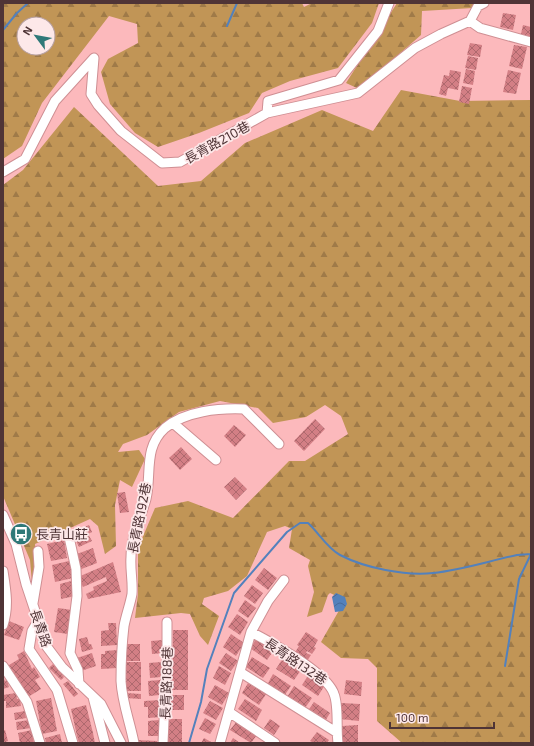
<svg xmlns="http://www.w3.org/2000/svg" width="534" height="746" viewBox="0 0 534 746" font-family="'Exo 2','Noto Sans TC',sans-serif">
<defs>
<pattern id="forest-firs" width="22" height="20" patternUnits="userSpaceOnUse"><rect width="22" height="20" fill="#c19556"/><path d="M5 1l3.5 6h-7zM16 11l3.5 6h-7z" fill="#9f7a48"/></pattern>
<pattern id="water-waves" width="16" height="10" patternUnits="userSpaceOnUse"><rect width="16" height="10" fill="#5381bc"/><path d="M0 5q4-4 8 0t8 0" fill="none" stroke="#476a9a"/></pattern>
<pattern id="building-cross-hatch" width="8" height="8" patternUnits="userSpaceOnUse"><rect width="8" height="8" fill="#d37f85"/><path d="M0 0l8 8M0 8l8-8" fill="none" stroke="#ae696e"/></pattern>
</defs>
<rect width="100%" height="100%" fill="#fcb9bc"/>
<!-- forest -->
<path fill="url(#forest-firs)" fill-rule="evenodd" d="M3 3H302L304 7 312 3H379L372 23 338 68 290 81 262 93 249 113 199 133 158 147 135 133 110 104 101 72 108 59 138 43 137 24 109 16 42 103 22 146 3 159ZM24 24H48V48H24Z
M397 3H476L473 8 422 11 421 35 359 89 346 83Z
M401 90 460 101 531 100V743H402L377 721V668L368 659 341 658 321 642 345 600 330 593 328 595 322 612 307 617 314 592 308 566 310 560 289 548 292 529 285 526 267 532 247 576 228 591 204 598 202 604 219 616 208 645 200 636 190 614 181 613 135 618 138 594V548L155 508 188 501 233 518 289 461H305L348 434 341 416 325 405 306 417 273 423 258 408 220 401 179 412 147 435 123 444 118 452 139 450 145 459 132 487 120 480 115 505 116 546 105 554 98 526 90 519 35 544 36 559 32 583 30 560 3 496V185L23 170 74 107 158 186 201 181 245 143 322 110 373 131Z"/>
<!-- water -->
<path fill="url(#water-waves)" d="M336 593 345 597 347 604 343 611 335 612 332 597Z"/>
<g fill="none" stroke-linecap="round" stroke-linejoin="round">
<!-- stream -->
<path stroke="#5381bc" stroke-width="2" d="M227 26 237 3
M3 30 17 13 28 3
M505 666 519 579 531 554
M189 743 201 702 207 669 234 593 287 532 300 523H308C319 533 327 548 340 555 365 568 405 576 433 573 461 570 489 561 517 555L531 554"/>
</g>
<!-- building -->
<path fill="url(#building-cross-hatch)" d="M503 13 516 15 513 30 500 27Z
M523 25 531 27V37L521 34Z
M470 43 482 45 480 57 467 55Z
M514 45 527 47 522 69 509 66Z
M468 56 478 58 476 70 465 68Z
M466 69 475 71 473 85 463 83Z
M450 70 461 72 458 90 448 88 446 96 439 94 444 75 449 76Z
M508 70 521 73 516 94 503 92Z
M462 86 472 88 469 104 459 102Z
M315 419 325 429 304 451 294 441Z
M234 425 246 435 235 447 224 436Z
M181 447 192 459 180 470 169 458Z
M235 477 247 489 236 500 224 487Z
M125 492 129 512 120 513 117 493Z
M89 525 92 532 88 534 92 541 79 547 75 539 83 536 80 529Z
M64 540 67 558 51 561 47 544Z
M93 548 97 563 79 570 76 562 79 561 77 554Z
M69 561 73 578 55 582 52 565Z
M113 562 121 592 88 599 86 594 94 590 93 587 107 581 106 577 83 587 78 577Z
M264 568 277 578 268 590 255 580Z
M71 581 75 596 61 599 60 584Z
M252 585 263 593 255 604 244 596Z
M245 600 256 608 248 618 238 611Z
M58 608 72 610 68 634 54 632Z
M237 614 248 622 240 635 228 627Z
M9 621 24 627 19 640 4 635Z
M108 623H116L117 645 101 646V631L109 630Z
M173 630H188V690H171V683H169V668H173Z
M306 632 318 640 314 647 316 648 312 654 307 651 306 653 311 655 305 664 292 657 299 646 297 645Z
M231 634 244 643 236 656 223 647Z
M87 637 89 644H91L93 649 82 652 79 639Z
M257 638 274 650 267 660 250 648Z
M163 640V653L152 654 151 641Z
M126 644H140V661H124Z
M117 650V668L101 669V654H105V651Z
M24 651 32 669 34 667 40 677 35 680 41 689 28 697 9 665 19 659 17 655Z
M92 653 96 666 81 671 77 658Z
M226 653 238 661 231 671 219 663Z
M252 657 270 668 263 678 246 667Z
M283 658 301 670 294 680 276 669Z
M123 662H141V672H133H141V691H125Z
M161 662V677L150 678 149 663Z
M53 664 64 677 61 680 49 668Z
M219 666 231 673 225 685 213 678Z
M273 674 291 686 284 696 267 685Z
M309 674 325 685 318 696 302 685Z
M3 677 5 681 7 680 9 687 3 689Z
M160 680V695L149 696 148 681Z
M346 680 362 682 361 696 344 694Z
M68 681 78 694 74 697 63 684Z
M248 683 266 694 259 705 242 693Z
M215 685 229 693 222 705 208 697Z
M294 686 312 698 305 708 287 697Z
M16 693 17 699H20L21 706 6 708V701H3V695Z
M126 693 141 694V699L126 698Z
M167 695H184V710H166Z
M51 698 57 731 42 734 36 701Z
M245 699 262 710 256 721 238 709Z
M161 700V717L148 718V707H144V701Z
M210 701 223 708 216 720 203 713Z
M314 702 330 713 324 723 307 712Z
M341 703 360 704 359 721 340 719Z
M86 705 93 733 95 743H79L77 736 71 709Z
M25 711 26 718 15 720 14 713Z
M205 718 216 724 210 734 199 729Z
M167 719H182V743H167Z
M270 719 280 726 274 735 264 728Z
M29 720 31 728 17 730 16 722Z
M159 720 160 736H148V721Z
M237 721 257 735 251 743 230 730Z
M358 725V742H342V726Z
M5 730 8 741 3 743V731Z
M32 730 34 743H20L18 733Z
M317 732 329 740 327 743H314L310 741Z
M60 734 62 743H46L45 738Z
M204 738 213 743H201Z
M233 738 240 743H230Z
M136 740 157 741V743H136Z"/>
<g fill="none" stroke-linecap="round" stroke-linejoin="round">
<!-- minor casing -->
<g stroke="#cf8f93" stroke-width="11">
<path id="minor" d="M470 21 480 28 531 42
M267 113 358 93 415 48 441 34 470 21 478 6 484 3
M3 172 25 159 55 101 94 58 91 94 98 105 121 131 162 163 180 162 267 113 268 101 339 80 378 31 389 3
M173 423 216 460
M3 515 16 544 26 584 47 647 62 667 101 704 121 743
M69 537 76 569 77 596 70 653 78 670 79 684
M3 571C6 590 9 607 3 625
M33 603 39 567 38 551
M39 619 32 631 29 649 57 690 73 743
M251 632 268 601 284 580
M3 666 27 702 40 743
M240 672 336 732
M93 697 105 743
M229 712 275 743
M134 743C130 722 122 702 121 681 121 663 122 643 124 626 126 615 130 605 132 594 133 581 130 570 131 557 131 538 141 517 146 499 152 473 143 448 165 428 185 411 219 408 244 409L279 444
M163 743 167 655V622
M220 743 251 632C272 643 327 673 334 694 339 706 336 729 338 743"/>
</g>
<!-- minor -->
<use href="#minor" stroke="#fff" stroke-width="9"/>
</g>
<!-- icons -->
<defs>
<g id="bus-disc" transform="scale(1.15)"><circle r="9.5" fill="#2e7878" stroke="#fde8e9"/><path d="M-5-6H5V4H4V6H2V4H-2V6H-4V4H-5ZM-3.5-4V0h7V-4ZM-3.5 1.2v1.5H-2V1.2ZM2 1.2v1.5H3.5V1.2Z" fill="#fff"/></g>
</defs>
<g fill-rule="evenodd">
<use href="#bus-disc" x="21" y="534"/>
</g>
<g text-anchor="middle" stroke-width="3.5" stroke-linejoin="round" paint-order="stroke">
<!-- street labels -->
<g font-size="13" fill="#4f3436" stroke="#fde8e9">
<text transform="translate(217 142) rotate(-29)" y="5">長青路210巷</text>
<text transform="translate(139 518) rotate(-79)" y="5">長青路192巷</text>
<text transform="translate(41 628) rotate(71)" y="5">長青路</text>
<text transform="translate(296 661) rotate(34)" y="5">長青路132巷</text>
<text transform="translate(166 683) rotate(-88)" y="5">長青路188巷</text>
</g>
<!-- poi labels -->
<g font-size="13" fill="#4f3436" stroke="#fde8e9" text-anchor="start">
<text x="36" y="539">長青山莊</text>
</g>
</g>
<!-- border -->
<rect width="534" height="746" fill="none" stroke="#4f3436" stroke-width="8"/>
<!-- north arrow -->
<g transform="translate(36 36) rotate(302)"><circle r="19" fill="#fde8e9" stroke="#b7a0a1"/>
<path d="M0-3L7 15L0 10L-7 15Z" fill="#2e7878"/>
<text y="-6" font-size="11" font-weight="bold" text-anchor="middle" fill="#4f3436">N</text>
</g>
<!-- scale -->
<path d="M390 722v6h104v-6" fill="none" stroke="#4f3436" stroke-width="2"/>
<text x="396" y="722" font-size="12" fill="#4f3436" stroke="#fde8e9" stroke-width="3" paint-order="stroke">100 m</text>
</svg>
